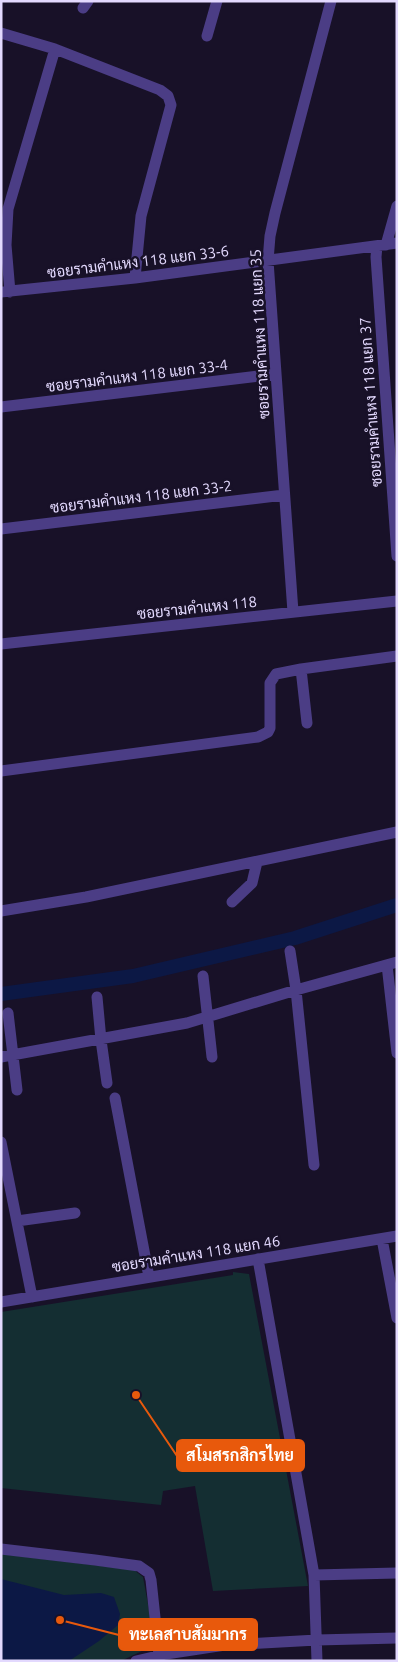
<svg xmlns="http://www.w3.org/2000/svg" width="398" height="1662" viewBox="0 0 398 1662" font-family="Ubuntu,Sarabun,sans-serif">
<rect width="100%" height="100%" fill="#181128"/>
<!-- green -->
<path fill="#142e32" d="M233 1272 249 1274 308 1586 213 1591 195 1486 163 1491 161 1505 1 1488V1312L233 1275Z
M1 1554 134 1570 143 1577 150 1615 149 1639 146 1649 121 1661H1Z"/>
<!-- water -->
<path fill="#0c1845" d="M1 1579 64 1595 101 1593 114 1597 120 1614 118 1625 99 1641 69 1661H1Z"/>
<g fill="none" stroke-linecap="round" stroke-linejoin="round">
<!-- canal -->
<path stroke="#0c1845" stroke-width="14" d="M1 994 133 976 295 938 397 905"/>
<!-- minor -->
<path stroke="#4b3d85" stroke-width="11" d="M83 8 88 1
M1 33 55 49 160 90 168 96 171 105 141 216 135 278
M207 36 217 1
M386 245 397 206
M377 246 376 257 397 556
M1 292 135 278 397 243
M10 292 6 245 8 209 55 49
M1 407 276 374
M1 529 284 495
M293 612 268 261 270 236 275 213 331 1
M1 644 397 601
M301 669 307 723
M1 771 258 737 268 732 270 728V683L276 674 301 669 397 656
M232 902 252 883 257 862
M1 911 86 897 397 832
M290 951 296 990 314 1165
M387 965 397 1053
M203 976 212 1057
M97 997 101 1040 107 1083
M8 1013 17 1090
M1 1057 187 1023 296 990 397 962
M115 1098 149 1277
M1 1142 32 1297
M17 1221 75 1213
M382 1239 397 1318
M258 1259 314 1575 317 1661
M1 1302 397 1236
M1 1549 95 1560 139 1566 149 1573 151 1580 159 1655
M314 1575 397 1573
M136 1661 166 1654 225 1645 317 1640 397 1638"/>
</g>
<g text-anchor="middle" stroke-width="5" stroke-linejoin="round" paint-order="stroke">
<!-- street labels -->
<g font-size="15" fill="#e3d9fe" stroke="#181128">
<text transform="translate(138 262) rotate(-7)" y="5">ซอยรามคำแหง 118 แยก 33-6</text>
<text transform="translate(260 334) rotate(-93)" y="5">ซอยรามคำแหง 118 แยก 35</text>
<text transform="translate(137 376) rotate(-7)" y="5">ซอยรามคำแหง 118 แยก 33-4</text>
<text transform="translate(371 402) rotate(-94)" y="5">ซอยรามคำแหง 118 แยก 37</text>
<text transform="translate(141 497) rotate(-7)" y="5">ซอยรามคำแหง 118 แยก 33-2</text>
<text transform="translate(197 608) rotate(-6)" y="5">ซอยรามคำแหง 118</text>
<text transform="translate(196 1254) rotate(-9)" y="5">ซอยรามคำแหง 118 แยก 46</text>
</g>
</g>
<!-- callouts -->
<path fill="none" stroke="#e8590c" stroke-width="2" d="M136 1395L177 1456M60 1620L119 1635"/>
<g fill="#e8590c" stroke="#181128" stroke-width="2">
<circle cx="136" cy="1395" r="5"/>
<circle cx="60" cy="1620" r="5"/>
</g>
<g fill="#e8590c" stroke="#e8590c" stroke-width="2">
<rect x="177" y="1440" width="127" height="31" rx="5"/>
<rect x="119" y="1619" width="138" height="31" rx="5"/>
</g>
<g font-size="16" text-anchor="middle" font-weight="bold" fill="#fff">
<text x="240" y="1461">สโมสรกสิกรไทย</text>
<text x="188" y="1640">ทะเลสาบสัมมากร</text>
</g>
<!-- border -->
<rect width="398" height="1662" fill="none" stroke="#e3d9fe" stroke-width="5"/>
</svg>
